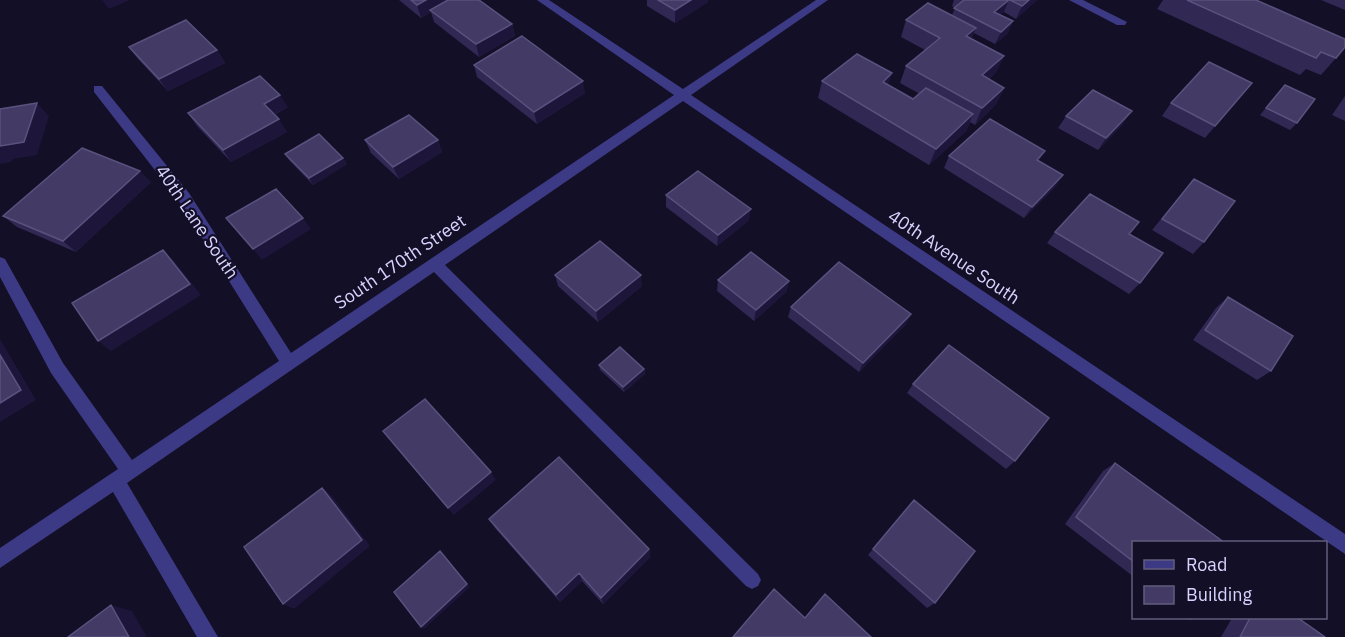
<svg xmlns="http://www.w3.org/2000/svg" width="1345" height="637" viewBox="0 0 1345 637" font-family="'IBM Plex Sans',sans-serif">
<rect width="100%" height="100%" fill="#130f26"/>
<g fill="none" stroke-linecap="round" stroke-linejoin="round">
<!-- minor -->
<path fill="#3d3a85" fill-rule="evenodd" d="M537 0H549L683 89 816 0H828L691 95 1345 534V554L683 101 445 265 758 574 761 580 758 586 752 589 746 586 434 272 127 483 218 637H197L113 492 0 568V548L118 469 51 373 0 277V257L5 259 63 363 132 460 279 361 179 201 94 92V86H102L189 193 291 353 674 95Z
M1069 0H1083L1127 22 1125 25H1117Z"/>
</g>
<!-- wall -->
<path fill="#312854" d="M399 0H479L512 24 515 36 479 57 434 22 431 12 421 18Z
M647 0H708V2L675 23 647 6Z
M954 0H1037L1016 19 1004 12 1000 15 1013 21 1007 34 995 44 974 33 971 39 1004 56 996 72 989 79 1004 88 996 104 975 125 970 122 966 131 929 165 818 98 822 81 889 85 913 99 920 94 900 83 906 66 925 50 901 37 906 20 952 15 955 8 952 6Z
M1163 0H1256L1336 58 1321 75 1306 69 1300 75 1157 9Z
M1321 0H1345V10Z
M129 47 217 50 225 63 168 91 138 59Z
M474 65 585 93 537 124 477 77Z
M1252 83 1205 138 1162 116 1171 103Z
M1285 85 1297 123 1290 130 1260 115Z
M1345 96V121L1332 115Z
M288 107 274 115 287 132 231 162 197 126 188 113Z
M1066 116 1123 124 1098 150 1058 128Z
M365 140H438L442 152 399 179 371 153Z
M285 154 343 158 347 164 313 185 289 160Z
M949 156 1063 175 1055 187 1024 218 944 168Z
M1194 179 1204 242 1193 254 1152 230Z
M151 182 76 252 17 227 3 216Z
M666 195 749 220 717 246 666 207Z
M1055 232 1129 234 1140 283 1129 294 1047 243Z
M555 275 642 286 598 322 558 286Z
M718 280 789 281 786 292 754 321 717 291Z
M1228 297 1271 371 1257 380 1193 340 1216 308Z
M791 307 911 314 906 324 859 372 788 317Z
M599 365 644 369 645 374 624 392 600 370Z
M913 384 1015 461 1006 469 907 393Z
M1115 463 1134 543V577L1065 524 1103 471Z
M914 500 935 603 927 608 868 555Z
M489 519 649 549 650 557 603 604 582 581 560 602 495 528Z
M1186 618H1199L1189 620Z
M1232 618H1298L1325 637H1221Z"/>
<!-- shaded-wall -->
<path fill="#1d163a" d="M102 0H130L109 9Z
M426 0H454L430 10 431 12 421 18 417 5Z
M691 0H708V2L675 23V10Z
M1009 0 1004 12 989 25 994 12Z
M1029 0H1037L1016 19 1022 6Z
M1013 21 1007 34 995 44 1001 32Z
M512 24 515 36 479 57 476 44Z
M976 28 969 45 966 36Z
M217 50 225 63 168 91 159 79Z
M1004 56 996 72 974 92 982 75Z
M892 73 887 90 883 82Z
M583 81 585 93 537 124 534 112Z
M1004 88 996 104 975 125 982 108Z
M280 95 288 107 271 116 264 104Z
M37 103 49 116 37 155 13 159 11 162 0 164V146Z
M1132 111 1123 124 1098 150 1106 138Z
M973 114 966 131 929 165 936 149Z
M279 119 287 132 231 162 223 150Z
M438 140 442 152 399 179 393 167Z
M1045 151 1038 163 1037 160Z
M343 158 347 164 313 185 309 178Z
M140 171 151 182 76 252 63 241Z
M1063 175 1055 187 1024 218 1032 207Z
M751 209 749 220 717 246 718 235Z
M303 218 311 229 262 260 253 249Z
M163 250 174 261 201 295 111 351 98 341Z
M641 275 642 286 598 322 596 311Z
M789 281 786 292 754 321 756 310Z
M911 314 906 324 859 372 863 363Z
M0 339 36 400 0 422Z
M644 369 645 374 624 392 623 387Z
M491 472 496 480 454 515 448 508Z
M322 488 331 495 370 546 294 609 283 604Z
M649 549 650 557 603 604 601 598Z
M440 551 470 587 424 629 421 627Z
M579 573 582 581 560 602 556 595Z
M111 605 132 611 147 637H129Z"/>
<!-- building -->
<path fill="#433a66" stroke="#5a527e" stroke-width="1.5" d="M411 0H426L417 5Z
M448 0H479L512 24 476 44 430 10Z
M658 0H691L675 10Z
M964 0H1009L994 12 1013 21 1001 32 954 8Z
M1010 0H1029L1022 6Z
M1187 0H1256L1345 39V47L1336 58 1321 52 1316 58Z
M928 3 976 28 966 36 1004 56 982 75 1004 88 982 108 906 66 940 38 906 20Z
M186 20 217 50 159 79 129 47Z
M522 36 583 81 534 112 474 65Z
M857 54 892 73 883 82 913 99 926 88 973 114 936 149 822 81Z
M1209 62 1252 83 1215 126 1171 103Z
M260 76 280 95 264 104 279 119 223 150 188 113Z
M1285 85 1315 99 1297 123 1266 108Z
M1093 90 1132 111 1106 138 1066 116Z
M37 103 24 142 0 146V109Z
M409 115 438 140 393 167 365 140Z
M990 119 1045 151 1037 160 1063 175 1032 207 949 156Z
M319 134 343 158 309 178 285 154Z
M82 148 140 171 63 241 3 216Z
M698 171 751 209 718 235 666 195Z
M1194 179 1235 201 1204 242 1162 219Z
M276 189 303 218 253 249 226 218Z
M1090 194 1139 222 1129 234 1163 253 1140 283 1055 232Z
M600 241 641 275 596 311 555 275Z
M163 250 190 284 98 341 72 303Z
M751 252 789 281 756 310 718 280Z
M839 262 911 314 863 363 791 307Z
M1228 297 1293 336 1271 371 1205 330Z
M949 345 1049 418 1015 461 913 384Z
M620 347 644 369 623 387 599 365Z
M0 355 21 390 0 403Z
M425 399 491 472 448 508 383 431Z
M559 457 649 549 601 598 579 573 556 595 489 519Z
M1115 463 1225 543H1134V562L1076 517Z
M322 488 362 540 283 604 244 547Z
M914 500 975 551 935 603 873 549Z
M440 551 467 584 421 627 394 592Z
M774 589 805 618 825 594 871 637H733Z
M111 605 129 637H68Z
M1250 618H1298L1325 637H1240Z"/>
<g text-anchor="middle" stroke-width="4.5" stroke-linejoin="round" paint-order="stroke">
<!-- street labels -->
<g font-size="18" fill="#d9d4ff" stroke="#130f26">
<text transform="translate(197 222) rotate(56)" y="6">40th Lane South</text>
<text transform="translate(954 257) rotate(34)" y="6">40th Avenue South</text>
<text transform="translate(400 262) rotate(-34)" y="6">South 170th Street</text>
</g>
</g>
<!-- legend -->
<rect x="1132" y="541" width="195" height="78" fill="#130f26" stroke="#625e7d" stroke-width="1.5"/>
<rect x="1144" y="560" width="30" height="9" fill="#3d3a85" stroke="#625e7d" stroke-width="1.5"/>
<text x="1186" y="571" font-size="18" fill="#d9d4ff">Road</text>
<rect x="1144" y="586" width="30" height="18" fill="#433a66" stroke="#625e7d" stroke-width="1.5"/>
<text x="1186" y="601" font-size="18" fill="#d9d4ff">Building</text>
</svg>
